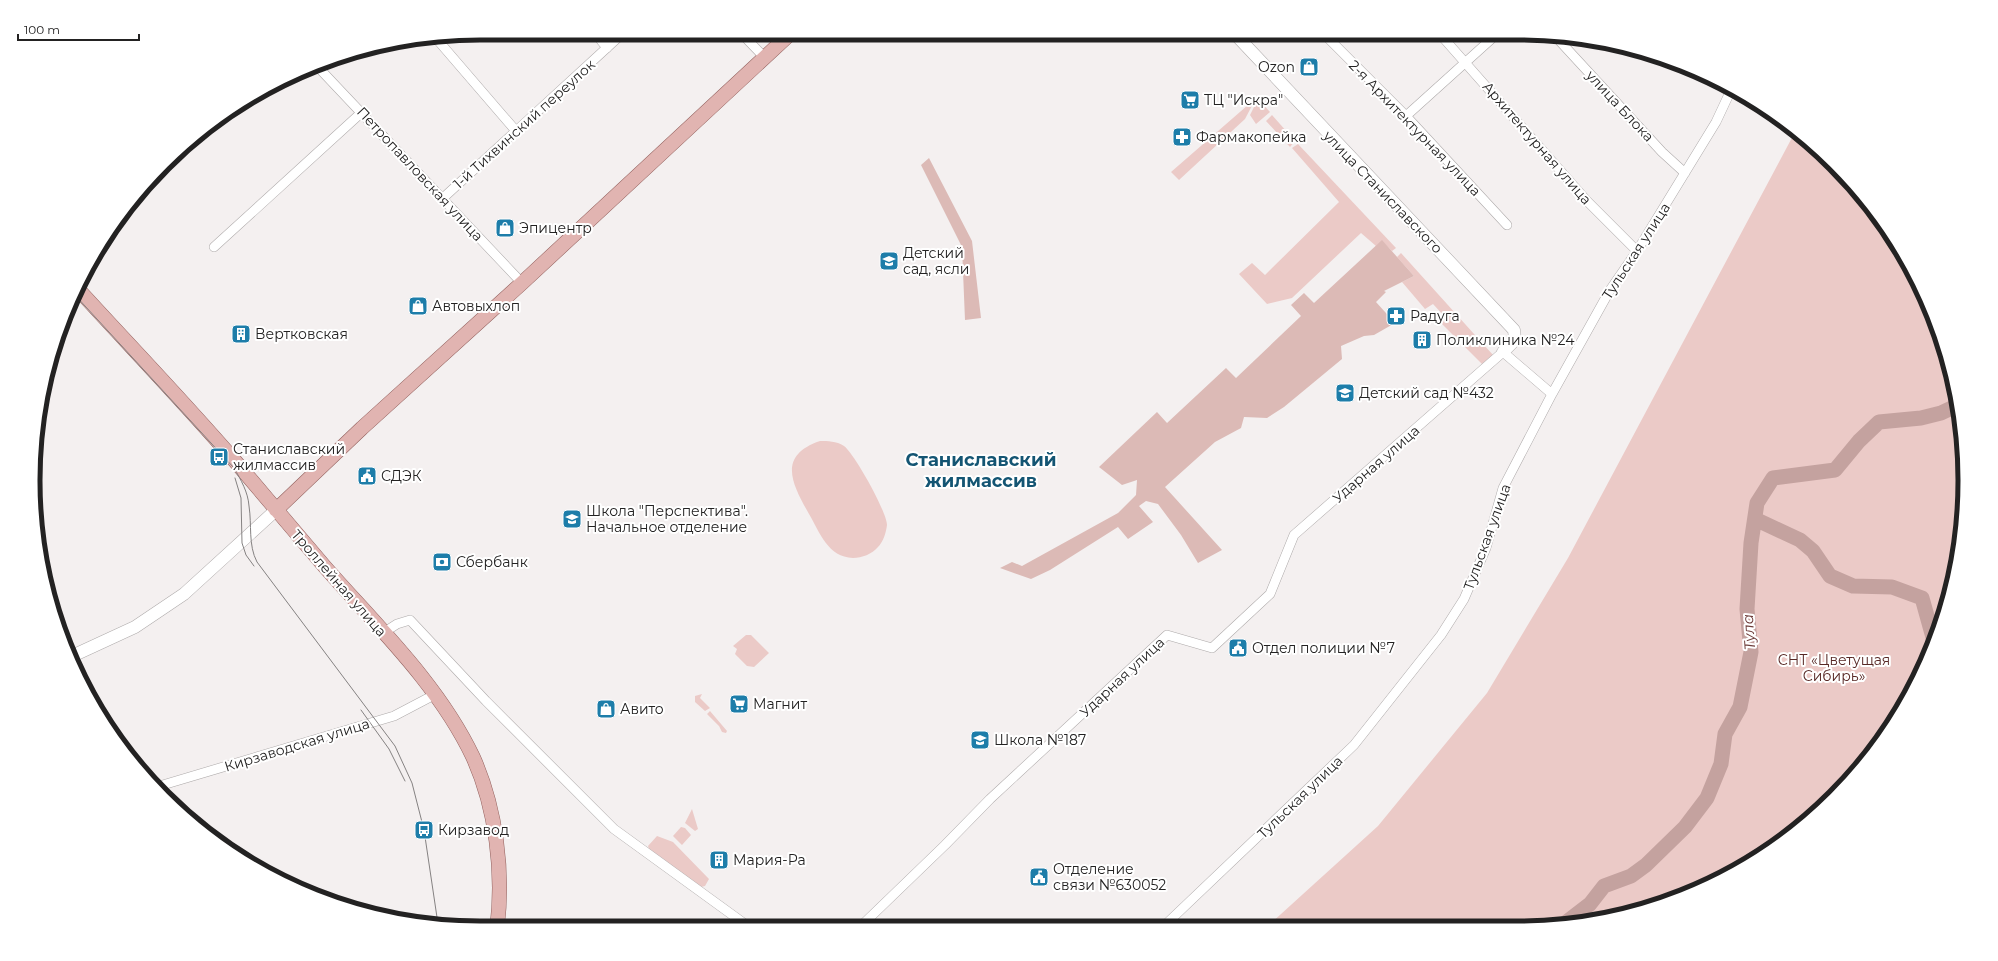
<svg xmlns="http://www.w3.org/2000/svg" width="1998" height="961" viewBox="0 0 1998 961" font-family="Montserrat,sans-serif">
<rect width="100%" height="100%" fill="#f4f0f0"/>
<!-- green -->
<path fill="#ebcac7" d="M1256 98 1245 119 1179 180 1171 172Z
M1258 99 1270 112 1256 124 1250 115Z
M1272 115 1295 141 1290 147 1266 121Z
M1795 132 1834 164 1890 232 1931 309 1956 393 1965 481 1956 568 1931 652 1873 753 1790 835 1689 894 1576 924 1269 925 1378 826 1487 693 1568 558Z
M1298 144 1396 248 1392 251 1382 241 1376 246 1361 233 1292 298 1267 304 1239 274 1252 263 1265 275 1339 202 1292 148Z
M1401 253 1493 355 1482 364 1440 322 1445 317 1433 304 1425 309 1402 282 1414 276 1397 257Z
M820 441C828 441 836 441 844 446 854 453 887 512 887 525 886 533 883 542 878 547 872 554 862 558 853 558 828 557 820 533 809 514 793 485 776 456 820 441Z
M746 635H751L769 653 754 667 747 666 735 654 737 649 733 646Z
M702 694 700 698 710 708 705 711 695 702V696Z
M710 711 727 731 726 733 722 732 719 726 707 714Z
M692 809 698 829 695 831 685 823Z
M681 827 685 828 691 835 682 845 673 836Z
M657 836 673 842 709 879 705 886 701 887 649 849 648 846Z"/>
<!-- forest -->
<path fill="#dcbab6" d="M929 158 972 241 981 318 965 320 962 247 921 165Z
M1382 240 1414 276 1384 291 1386 292 1376 302 1395 323 1374 335 1364 336 1341 346 1342 359 1284 407 1267 418 1244 417 1241 428 1215 442 1165 487 1222 550 1198 563 1181 535 1158 504 1146 501 1139 506 1153 522 1128 539 1118 527 1050 570 1031 579 1000 568 1012 562 1022 566 1118 513 1136 495 1137 480 1122 485 1099 467 1157 412 1167 423 1226 368 1236 378 1301 316 1291 305 1304 293 1314 303Z"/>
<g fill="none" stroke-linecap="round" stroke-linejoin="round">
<!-- river -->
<path stroke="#c4a29f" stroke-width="15" d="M1755 519 1800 540 1813 551 1830 576 1853 586 1892 587 1922 598 1934 641
M1564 924 1590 904 1604 886 1631 876 1646 865 1685 827 1707 798 1721 764 1725 734 1740 707 1751 652 1747 609 1751 543 1757 503 1773 478 1835 470 1859 441 1879 422 1921 418 1941 413 1958 405"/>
<!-- street casing -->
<g stroke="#aeaaaa" stroke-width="10">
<path id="street" d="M595 33 607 48
M741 33 765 58
M1323 33 1406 116 1507 225
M1439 33 1587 201 1637 251
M435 37 516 131
M1556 37 1662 152 1685 173
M317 66 522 283
M1406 116 1498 33
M443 198 623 33
M214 247 361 113
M383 633 397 624 410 620 486 701 614 829 749 927
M156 787 394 716 434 695
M861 926 945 845 990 799 1167 635 1212 648 1270 594 1294 535 1503 352 1552 394
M1164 926 1354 745 1441 635 1464 599 1486 548 1503 488 1552 394 1610 290 1637 251 1716 122 1731 90"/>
</g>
<!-- secondary casing -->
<g stroke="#aeaaaa" stroke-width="13">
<path id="secondary" d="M1234 33 1514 330 1515 340 1503 352
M70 657 135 627 184 594 276 510"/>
</g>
<!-- primary casing -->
<g stroke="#92605d" stroke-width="15">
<path id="primary" d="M77 288C130 346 184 402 235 461 265 496 295 532 325 567 377 626 439 685 473 757 496 808 504 872 497 928
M276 510 362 428 522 283 791 33"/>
</g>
<!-- street -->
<use href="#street" stroke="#fff" stroke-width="9"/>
<!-- secondary -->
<use href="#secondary" stroke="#fff" stroke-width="12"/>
<!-- primary -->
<use href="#primary" stroke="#e1b4b1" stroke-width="14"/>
<!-- tram -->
<path stroke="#858282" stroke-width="1" d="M74 294 234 468C241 480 248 492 249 506 252 525 248 545 257 562L395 746 412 783 424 830 438 924
M235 478 241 498 242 543 246 555 254 566
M361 710 389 749 405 781"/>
</g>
<!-- icons -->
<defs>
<g id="shop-square" transform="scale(1)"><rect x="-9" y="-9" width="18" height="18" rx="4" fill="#1d7da9" stroke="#fff"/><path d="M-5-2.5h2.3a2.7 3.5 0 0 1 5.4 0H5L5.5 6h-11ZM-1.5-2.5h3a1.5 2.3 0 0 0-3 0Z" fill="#fff"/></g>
<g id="supermarket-square" transform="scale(1)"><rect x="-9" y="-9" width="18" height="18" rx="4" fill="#1d7da9" stroke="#fff"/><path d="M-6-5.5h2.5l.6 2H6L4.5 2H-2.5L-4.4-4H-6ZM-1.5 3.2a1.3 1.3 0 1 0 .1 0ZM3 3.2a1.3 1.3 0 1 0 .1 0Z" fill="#fff"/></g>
<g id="pharmacy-square" transform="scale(1)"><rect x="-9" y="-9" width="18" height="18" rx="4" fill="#1d7da9" stroke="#fff"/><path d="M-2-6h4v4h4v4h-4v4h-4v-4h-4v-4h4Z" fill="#fff"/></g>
<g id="school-square" transform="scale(1)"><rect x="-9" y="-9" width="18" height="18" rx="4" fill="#1d7da9" stroke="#fff"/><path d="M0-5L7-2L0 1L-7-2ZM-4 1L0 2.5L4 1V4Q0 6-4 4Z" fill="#fff"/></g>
<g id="building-square" transform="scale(1)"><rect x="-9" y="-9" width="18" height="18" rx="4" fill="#1d7da9" stroke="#fff"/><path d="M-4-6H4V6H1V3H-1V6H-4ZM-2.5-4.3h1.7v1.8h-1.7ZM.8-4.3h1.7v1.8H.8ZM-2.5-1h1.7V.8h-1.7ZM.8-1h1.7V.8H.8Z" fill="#fff"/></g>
<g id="bus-square" transform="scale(1)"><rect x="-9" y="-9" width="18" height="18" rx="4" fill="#1d7da9" stroke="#fff"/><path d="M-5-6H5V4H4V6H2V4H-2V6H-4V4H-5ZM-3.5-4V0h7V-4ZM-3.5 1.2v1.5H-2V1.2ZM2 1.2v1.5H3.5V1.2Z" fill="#fff"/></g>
<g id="civic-square" transform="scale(1)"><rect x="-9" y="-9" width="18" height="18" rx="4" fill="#1d7da9" stroke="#fff"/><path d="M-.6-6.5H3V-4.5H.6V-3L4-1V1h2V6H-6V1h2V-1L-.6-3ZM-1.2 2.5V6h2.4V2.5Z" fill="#fff"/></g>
<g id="bank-square" transform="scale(1)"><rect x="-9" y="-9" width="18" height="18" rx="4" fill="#1d7da9" stroke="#fff"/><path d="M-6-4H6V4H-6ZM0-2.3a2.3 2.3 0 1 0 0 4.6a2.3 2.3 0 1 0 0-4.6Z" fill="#fff"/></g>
</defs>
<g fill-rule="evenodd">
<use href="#shop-square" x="1309" y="67"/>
<use href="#supermarket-square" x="1190" y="100"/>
<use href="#pharmacy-square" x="1182" y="137"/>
<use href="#shop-square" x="505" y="228"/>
<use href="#school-square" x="889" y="261"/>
<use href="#shop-square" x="418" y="306"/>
<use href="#pharmacy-square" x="1396" y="316"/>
<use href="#building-square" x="241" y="334"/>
<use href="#building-square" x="1422" y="340"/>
<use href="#school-square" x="1345" y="393"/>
<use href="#bus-square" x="219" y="457"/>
<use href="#civic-square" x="367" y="476"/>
<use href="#school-square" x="572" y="519"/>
<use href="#bank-square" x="442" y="562"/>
<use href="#civic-square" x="1238" y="648"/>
<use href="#supermarket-square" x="739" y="704"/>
<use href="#shop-square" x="606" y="709"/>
<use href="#school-square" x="980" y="740"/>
<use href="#bus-square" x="424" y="830"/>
<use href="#building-square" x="719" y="860"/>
<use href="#civic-square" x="1039" y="877"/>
</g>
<g text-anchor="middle" stroke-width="4" stroke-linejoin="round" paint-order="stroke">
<!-- poi labels -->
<g font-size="14" fill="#232222" stroke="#fff" text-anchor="start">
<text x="1295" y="72" text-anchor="end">Ozon</text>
<text x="1204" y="105">ТЦ "Искра"</text>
<text x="1196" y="142">Фармакопейка</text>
<text x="519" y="233">Эпицентр</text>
<text x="903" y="258">Детский<tspan x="903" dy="16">сад, ясли</tspan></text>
<text x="432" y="311">Автовыхлоп</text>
<text x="1410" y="321">Радуга</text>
<text x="255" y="339">Вертковская</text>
<text x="1436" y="345">Поликлиника №24</text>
<text x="1359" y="398">Детский сад №432</text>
<text x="233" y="454">Станиславский<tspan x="233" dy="16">жилмассив</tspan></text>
<text x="381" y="481">СДЭК</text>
<text x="586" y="516">Школа "Перспектива".<tspan x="586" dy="16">Начальное отделение</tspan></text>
<text x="456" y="567">Сбербанк</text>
<text x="1252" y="653">Отдел полиции №7</text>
<text x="753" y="709">Магнит</text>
<text x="620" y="714">Авито</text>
<text x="994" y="745">Школа №187</text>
<text x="438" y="835">Кирзавод</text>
<text x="733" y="865">Мария-Ра</text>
<text x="1053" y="874">Отделение<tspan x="1053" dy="16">связи №630052</tspan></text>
</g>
<!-- street labels -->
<g font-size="14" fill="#232222" stroke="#fff">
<text transform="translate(1620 106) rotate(47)" y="5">улица Блока</text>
<text transform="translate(524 124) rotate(-42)" y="5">1-й Тихвинский переулок</text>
<text transform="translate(1415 128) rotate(46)" y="5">2-я Архитектурная улица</text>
<text transform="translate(1537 143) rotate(49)" y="5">Архитектурная улица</text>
<text transform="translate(420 174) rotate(47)" y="5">Петропавловская улица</text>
<text transform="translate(1383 192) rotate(46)" y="5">улица Станиславского</text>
<text transform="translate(1636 251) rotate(-57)" y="5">Тульская улица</text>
<text transform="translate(1376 464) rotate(-41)" y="5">Ударная улица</text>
<text transform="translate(1487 537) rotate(-70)" y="5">Тульская улица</text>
<text transform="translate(339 583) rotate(49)" y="5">Троллейная улица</text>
<text transform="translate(1122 677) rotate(-43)" y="5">Ударная улица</text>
<text transform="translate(297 745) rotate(-17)" y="5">Кирзаводская улица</text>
<text transform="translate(1300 797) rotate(-44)" y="5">Тульская улица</text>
</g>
<!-- park labels -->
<g font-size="14" fill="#572825" stroke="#fff">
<text x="1834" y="665">СНТ «Цветущая<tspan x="1834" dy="16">Сибирь»</tspan></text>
</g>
<!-- water labels -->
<g font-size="15" font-style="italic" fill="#6c3b38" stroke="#fff">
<text transform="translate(1749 632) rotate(-94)" y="5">Тула</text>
</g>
<!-- district labels -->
<g font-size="18" font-weight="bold" fill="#145573" stroke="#fff">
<text x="981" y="466">Станиславский<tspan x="981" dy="21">жилмассив</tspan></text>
</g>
</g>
<!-- crop -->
<path d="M0 0H1998V961H0ZM480 40H1518A440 440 0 0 1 1958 480V481A440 440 0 0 1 1518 921H480A440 440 0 0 1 40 481V480A440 440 0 0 1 480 40Z" fill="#fff" fill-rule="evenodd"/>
<path fill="none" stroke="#232222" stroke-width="5" d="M480 40H1518A440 440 0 0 1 1958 480V481A440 440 0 0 1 1518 921H480A440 440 0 0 1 40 481V480A440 440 0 0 1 480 40Z"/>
<!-- scale -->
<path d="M18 34v6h121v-6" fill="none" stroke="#232222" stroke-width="2"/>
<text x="24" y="34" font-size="12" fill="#232222" stroke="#ffffff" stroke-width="3" paint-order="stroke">100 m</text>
</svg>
